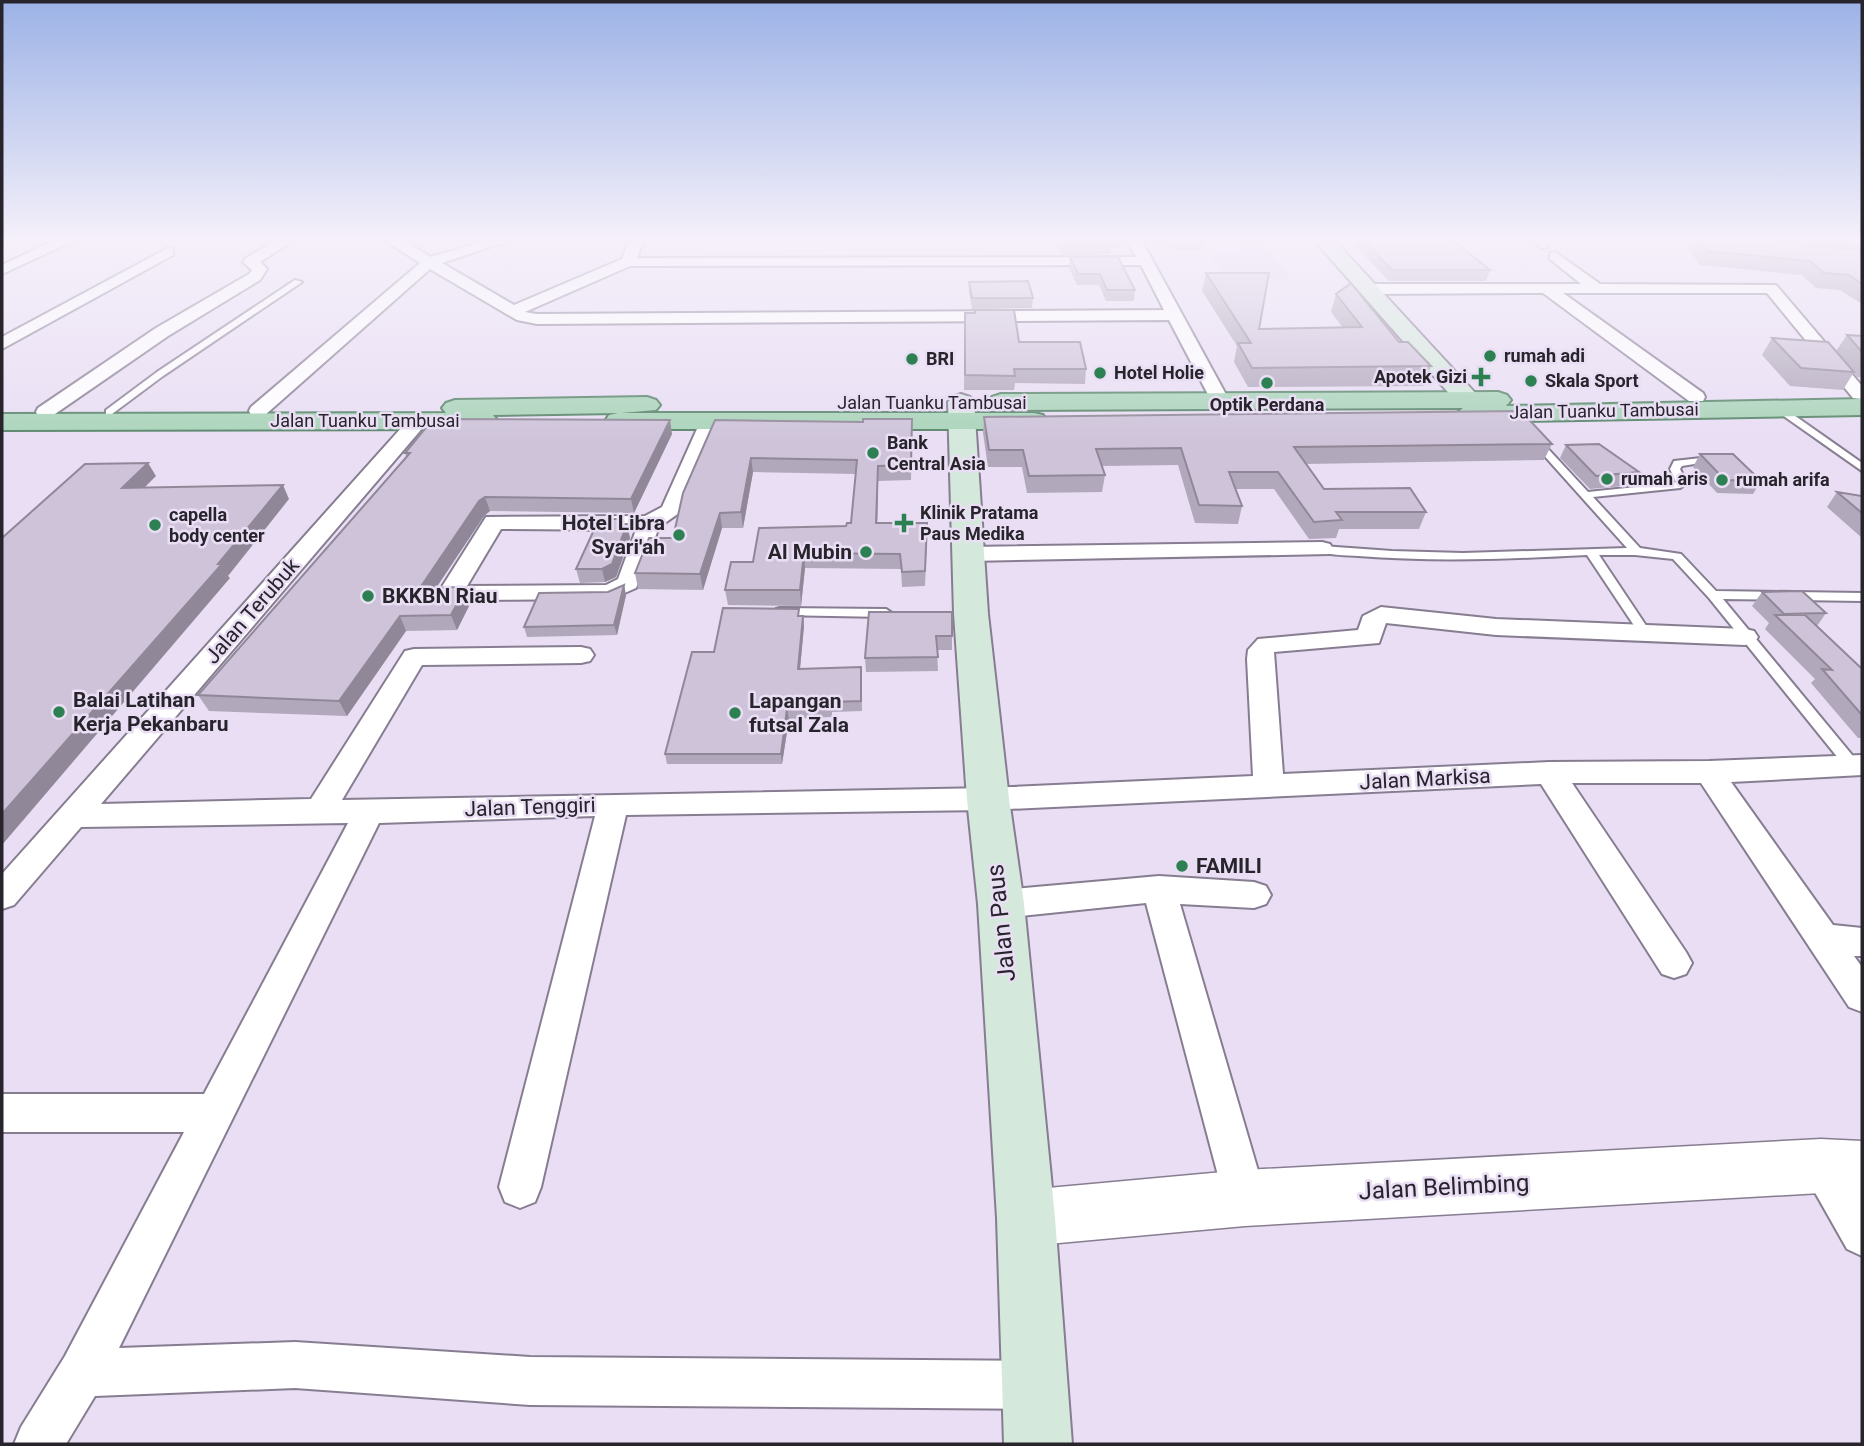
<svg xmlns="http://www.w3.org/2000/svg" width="1864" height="1446" viewBox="0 0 1864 1446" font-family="Roboto,sans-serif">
<rect width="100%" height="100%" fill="#e9def4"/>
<!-- built -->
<path fill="#dfd1ee" d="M1235 241H1260L1290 279 1231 280 1207 255 1243 253Z"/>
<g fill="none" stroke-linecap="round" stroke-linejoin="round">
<!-- service casing -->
<g stroke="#877d91" stroke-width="4">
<path id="service" d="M1534 241H1542L1548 247 1542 248Z
M295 280 302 282 163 376 112 414H106V410L157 372Z
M1775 406H1781L1862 463V471L1775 410Z
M1535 437 1538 438 1588 492 1674 483 1676 482 1670 469 1674 461 1719 456V460L1682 466 1680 469 1687 483 1680 488 1593 497 1640 548 1681 554 1716 591 1862 593V601L1723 599 1857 761 1859 765 1857 769H1847L1709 598 1673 559 1635 555H1599L1651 633 1645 637 1641 636 1587 555C1511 559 1435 562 1358 556 1346 555 1326 556 1316 549L1322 546 1392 551 1463 553 1627 548 1532 442 1530 440Z
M780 608 886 609 892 613 886 617 776 615 774 612 776 609Z"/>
</g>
<!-- minor casing -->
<g stroke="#877d91" stroke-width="4">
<path id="minor" d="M53 241H73L2 274V265Z
M274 241H292L260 262 267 269 260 280 168 336 52 416H38L36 412 38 408 156 328 249 274 252 270 243 262 245 259Z
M386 241H404L431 257 485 241H508L442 263 514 305 622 259 629 241H643L637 258 1136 257 1128 241H1142L1229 400 1220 406 1213 404 1169 320 537 324 517 320 430 269 265 415H251L249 411 251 407 420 263ZM1141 265 1164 310 537 314 525 312 630 266Z
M168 248 173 249V255L2 349V337Z
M1555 252 1600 284 1776 285 1862 386V399L1853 398 1767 293H1563L1703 393 1705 397 1703 401H1689L1543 293 1367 294 1359 289 1367 284H1581L1550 259V253Z
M711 414 721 420 682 511 659 527 636 588 611 599 450 600 441 598 438 593 486 517 645 516 662 507 701 420ZM501 529 636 530 618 579 606 585 467 586Z
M418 415 425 417 428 421 425 425 101 804 311 799 405 651 414 649 581 647 590 649 594 655 590 661 581 663 422 665 342 800 988 788 1253 776 1247 659 1248 650 1258 639 1358 630 1363 616 1381 607 1496 619 1745 629 1754 631 1758 637 1754 643 1745 645 1496 635 1386 623 1379 643 1274 652 1283 774 1549 762 1709 761 1862 755V775L1731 782 1833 925 1862 928V956H1854L1862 967V1012L1849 1007 1701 783H1572L1686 952 1692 963 1686 974 1674 978 1662 974 1541 784 988 810 626 815 541 1187 535 1202 520 1208 505 1202 499 1187 595 816 379 823 119 1348 295 1342 530 1357 1034 1361 1051 1368 1058 1385 1051 1402 1034 1409 530 1405 295 1388 95 1396 66 1444H14L21 1427 65 1356 184 1132H2V1094H204L348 823 81 827 14 905 2 909V874L411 417Z
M1322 542 1330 544 1333 549 1330 554 969 561 961 559 957 554 961 549 969 547Z
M1159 876 1254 882 1266 886 1271 895 1266 904 1254 908 1180 904 1266 1198 1260 1213 1245 1219 1230 1213 1224 1198 1146 903 1001 918 989 914 984 904 989 894 1001 890Z
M1821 1146 1836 1152 1862 1195V1256L1847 1249 1800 1166 1806 1152Z"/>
</g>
<!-- tertiary casing -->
<g stroke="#877d91" stroke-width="3">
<path id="tertiary" d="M1821 1139 1862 1141V1195L1821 1193 1245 1226 1026 1246 1006 1238 998 1218 1006 1198 1026 1190 1245 1170Z"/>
</g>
<!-- secondary casing -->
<g stroke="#877d91" stroke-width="4">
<path id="secondary" d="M1315 241H1335L1478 396 1482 401 1478 406 1469 409 1460 406Z
M961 394 970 397 974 402 988 614 1009 799 1024 904 1055 1218 1072 1444H1004L997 1218 978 904 967 799 954 614 948 402 952 397Z"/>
</g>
<!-- primary casing -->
<g stroke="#578469" stroke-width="4">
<path id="primary" d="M1498 392 1507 395 1511 400 1506 406 1862 399V415L1469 422 1460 420 1456 414 1463 408 1001 410 992 407 988 402 992 397 1001 394Z
M647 397 656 400 660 405 656 410 621 413H1034L1043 415 1047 421 1043 427 1034 429H618L609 427 605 421 609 415 618 413 493 415 498 421 494 427 485 429 2 430V414L446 413 442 408 446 403 455 400Z"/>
</g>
<!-- service -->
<use href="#service" fill="#fff" fill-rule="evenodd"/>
<!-- minor -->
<use href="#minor" fill="#fff" fill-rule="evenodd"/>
<!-- tertiary -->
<use href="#tertiary" fill="#fff" fill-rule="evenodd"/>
<!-- secondary -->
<use href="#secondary" fill="#d4e9dc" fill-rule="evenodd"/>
<!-- primary -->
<use href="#primary" fill="#a9d4b9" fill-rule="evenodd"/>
</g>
<!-- wall -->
<path fill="#b1a8bb" d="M1055 241H1128L1127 245 1122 246V248H1111L1110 254 1062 255Z
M1144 241H1203L1201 250H1173L1166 245H1147Z
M1351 241H1454L1490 270 1486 281H1389Z
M1691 241H1862V304L1840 290 1816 288 1802 275 1700 265 1688 248Z
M1070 257 1135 290 1134 301H1106L1099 285H1077L1069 268Z
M1206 273 1259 329 1343 328 1331 312 1336 294 1431 366 1424 386 1248 387 1234 362 1237 346 1202 291Z
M969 282 1033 298 1032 308 972 309 969 292Z
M965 313 1019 342 1086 369 1085 384 1015 383 1014 390H964Z
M1847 335 1862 336V377H1857L1854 372 1843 390 1790 386 1762 355 1772 338 1836 351Z
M984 417 1552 444 1544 460 1306 464 1324 489 1426 512 1419 529H1339L1336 538 1309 539 1274 489H1236L1242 506 1238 524 1195 523 1178 465 1102 466 1105 475 1102 492 1027 493 1022 467H988L983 433Z
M715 420 912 433 911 480 878 481 877 523 927 539 925 586 902 587 901 569 805 568 801 606 728 605 725 590 753 562 846 526 851 523 856 474 753 472 743 528H722L703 590 638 589 635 573 673 538Z
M672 434 634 513 490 511 484 516 436 588 466 587 471 602 457 630 406 631 347 716 209 711 198 695 406 457 405 453Z
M1566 445 1639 472 1633 485 1590 489 1560 458Z
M1700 454 1761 481 1753 494 1717 493 1693 467Z
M1837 492 1862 496V538L1827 507Z
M622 519 623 524H627L630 538 616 577 605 582 580 583 576 569Z
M624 585 626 595 617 635 527 637 524 627Z
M1762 592 1826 613 1817 626 1860 667H1862V738H1858L1811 683 1815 679 1765 629 1769 623 1752 606Z
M952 612V650H937L938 671 866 672 865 658Z
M800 616H803L804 626 800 669 861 667 862 711 832 712V717L789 719 782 764H667L665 754 714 652Z"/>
<!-- shaded-wall -->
<path fill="#908898" d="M670 420 672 434 634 513 631 499Z
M751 458 753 472 743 528 741 512Z
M148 463 156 476 130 502 122 488Z
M878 466V481L877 538 876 523Z
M283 485 289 499 228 576 230 578 2 845V814Z
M485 497 490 511 484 516 426 603 420 588 479 501Z
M720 513 722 528 703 590 700 574Z
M622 519 624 531 627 524 630 538 616 577 605 582 602 569Z
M804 553 805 568 801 606 800 590Z
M624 585 626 595 617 635 614 625Z
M466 587 471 602 457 630 451 615Z
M400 616 406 631 347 716 339 701Z
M803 616 804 626 799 679 798 669Z
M787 709 789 719 782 764 781 754Z"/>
<!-- building -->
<path fill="#cec3d9" stroke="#908898" stroke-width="2" d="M1062 241H1111L1112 242H1063Z
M1364 241H1454L1490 270H1392Z
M1700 241H1772L1862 250V284L1849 275 1824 273 1810 261 1707 251Z
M1070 257H1118L1135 290H1107L1100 274H1078Z
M1206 273H1269L1259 329 1362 327 1336 294 1351 283 1399 342H1408L1431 366 1252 368 1238 343H1251Z
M1028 281 1033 298H972L969 282Z
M975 310H1014L1019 342H1080L1086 369H1014L1015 376 965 375V313H975Z
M1847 335 1862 336V352Z
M1772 338 1828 342 1854 372 1801 368Z
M1521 411 1552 444 1294 447 1324 489 1410 488 1426 512H1336L1342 520 1314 522 1278 472H1229L1242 506 1199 505 1181 448 1096 449 1105 475 1029 476 1023 450H989L984 417Z
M433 419 670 420 631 499 485 497 479 501 420 588 466 587 451 615 400 616 339 701 198 695 410 453H405Z
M863 419H912L911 465 878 466 876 523H927L925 571 902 572 900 554 804 553 800 590H725L731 562H753L759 528 846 526 847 523H851L857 460 751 458 741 512 720 513 700 574 635 573 649 538H673L683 493 715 420 863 422Z
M1599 444 1639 472 1596 476 1566 445Z
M1700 454H1733L1761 481 1725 480Z
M148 463 122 488 283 485 218 564H222L2 814V538L85 464Z
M1837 492 1862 496V513Z
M599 519H622L619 524H627L612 564 602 569H576Z
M624 585 614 625 524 627 539 593 608 592Z
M1802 591 1826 613 1784 614 1762 592Z
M723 608 799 609 798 616H803L798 669 861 667V701L831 702V707L787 709 781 754H665L692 652H714Z
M869 612H952V636H936L938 657 865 658Z
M1775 615H1805L1860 667H1862V715L1822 669 1832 670Z"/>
<!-- sky -->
<linearGradient id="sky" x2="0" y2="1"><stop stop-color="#9cb2e6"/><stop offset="0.54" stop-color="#f5f0fa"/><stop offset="1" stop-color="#f5f0fa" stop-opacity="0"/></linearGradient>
<rect width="1864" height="444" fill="url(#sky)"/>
<!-- markers -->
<g fill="#2d8052" stroke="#e9def4" stroke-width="2.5">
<circle cx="1490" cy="356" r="7"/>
<circle cx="912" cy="359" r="7"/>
<circle cx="1100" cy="373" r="7"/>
<path d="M1477.5 366.5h7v7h7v7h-7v7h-7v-7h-7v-7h7z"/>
<circle cx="1531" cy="381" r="7"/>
<circle cx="1267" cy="383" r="7"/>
<circle cx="873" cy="453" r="7"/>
<circle cx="1607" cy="479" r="7"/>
<circle cx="1722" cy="480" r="7"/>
<path d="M900.5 512.5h7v7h7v7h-7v7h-7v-7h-7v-7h7z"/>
<circle cx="155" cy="525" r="7"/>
<circle cx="679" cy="535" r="7"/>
<circle cx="866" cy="552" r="7"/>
<circle cx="368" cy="596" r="7"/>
<circle cx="59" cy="712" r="7"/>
<circle cx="735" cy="713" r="7"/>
<circle cx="1182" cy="866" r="7"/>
</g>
<g text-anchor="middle" stroke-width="5" stroke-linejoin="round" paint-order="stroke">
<!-- far-poi labels -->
<g font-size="18" font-weight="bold" fill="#28242c" stroke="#e9def4" text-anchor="start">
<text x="1504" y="362">rumah adi</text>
<text x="926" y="365">BRI</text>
<text x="1114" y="379">Hotel Holie</text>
<text x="1467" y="383" text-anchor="end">Apotek Gizi</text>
<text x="1545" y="387">Skala Sport</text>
<text x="1267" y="411" text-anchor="middle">Optik Perdana</text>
<text x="887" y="449">Bank<tspan x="887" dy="21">Central Asia</tspan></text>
<text x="1621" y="485">rumah aris</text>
<text x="1736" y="486">rumah arifa</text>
<text x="920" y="519">Klinik Pratama<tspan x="920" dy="21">Paus Medika</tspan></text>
<text x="169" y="521">capella<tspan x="169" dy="21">body center</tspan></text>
</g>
<!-- far-street labels -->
<g font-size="18" fill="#28242c" stroke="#e9def4">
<text x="932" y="409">Jalan Tuanku Tambusai</text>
<text transform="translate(1604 411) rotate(-1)" y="6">Jalan Tuanku Tambusai</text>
<text x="365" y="427">Jalan Tuanku Tambusai</text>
</g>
<!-- poi labels -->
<g font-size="21" font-weight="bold" fill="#28242c" stroke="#e9def4" text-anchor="start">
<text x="665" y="530" text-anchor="end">Hotel Libra<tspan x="665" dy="24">Syari'ah</tspan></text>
<text x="852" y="559" text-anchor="end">Al Mubin</text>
<text x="382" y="603">BKKBN Riau</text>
<text x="73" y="707">Balai Latihan<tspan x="73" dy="24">Kerja Pekanbaru</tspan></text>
<text x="749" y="708">Lapangan<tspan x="749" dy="24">futsal Zala</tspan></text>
<text x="1196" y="873">FAMILI</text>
</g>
<!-- street labels -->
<g font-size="21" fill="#28242c" stroke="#e9def4">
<text transform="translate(252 611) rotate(-49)" y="7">Jalan Terubuk</text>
<text transform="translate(1425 779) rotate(-3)" y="7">Jalan Markisa</text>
<text transform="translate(530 807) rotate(-2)" y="7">Jalan Tenggiri</text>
</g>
<!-- near-street labels -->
<g font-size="24" fill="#28242c" stroke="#e9def4">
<text transform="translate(1001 923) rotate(-96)" y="8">Jalan Paus</text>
<text transform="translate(1444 1187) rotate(-3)" y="8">Jalan Belimbing</text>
</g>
</g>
<!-- border -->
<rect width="1864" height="1446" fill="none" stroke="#28242c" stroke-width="7"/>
</svg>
